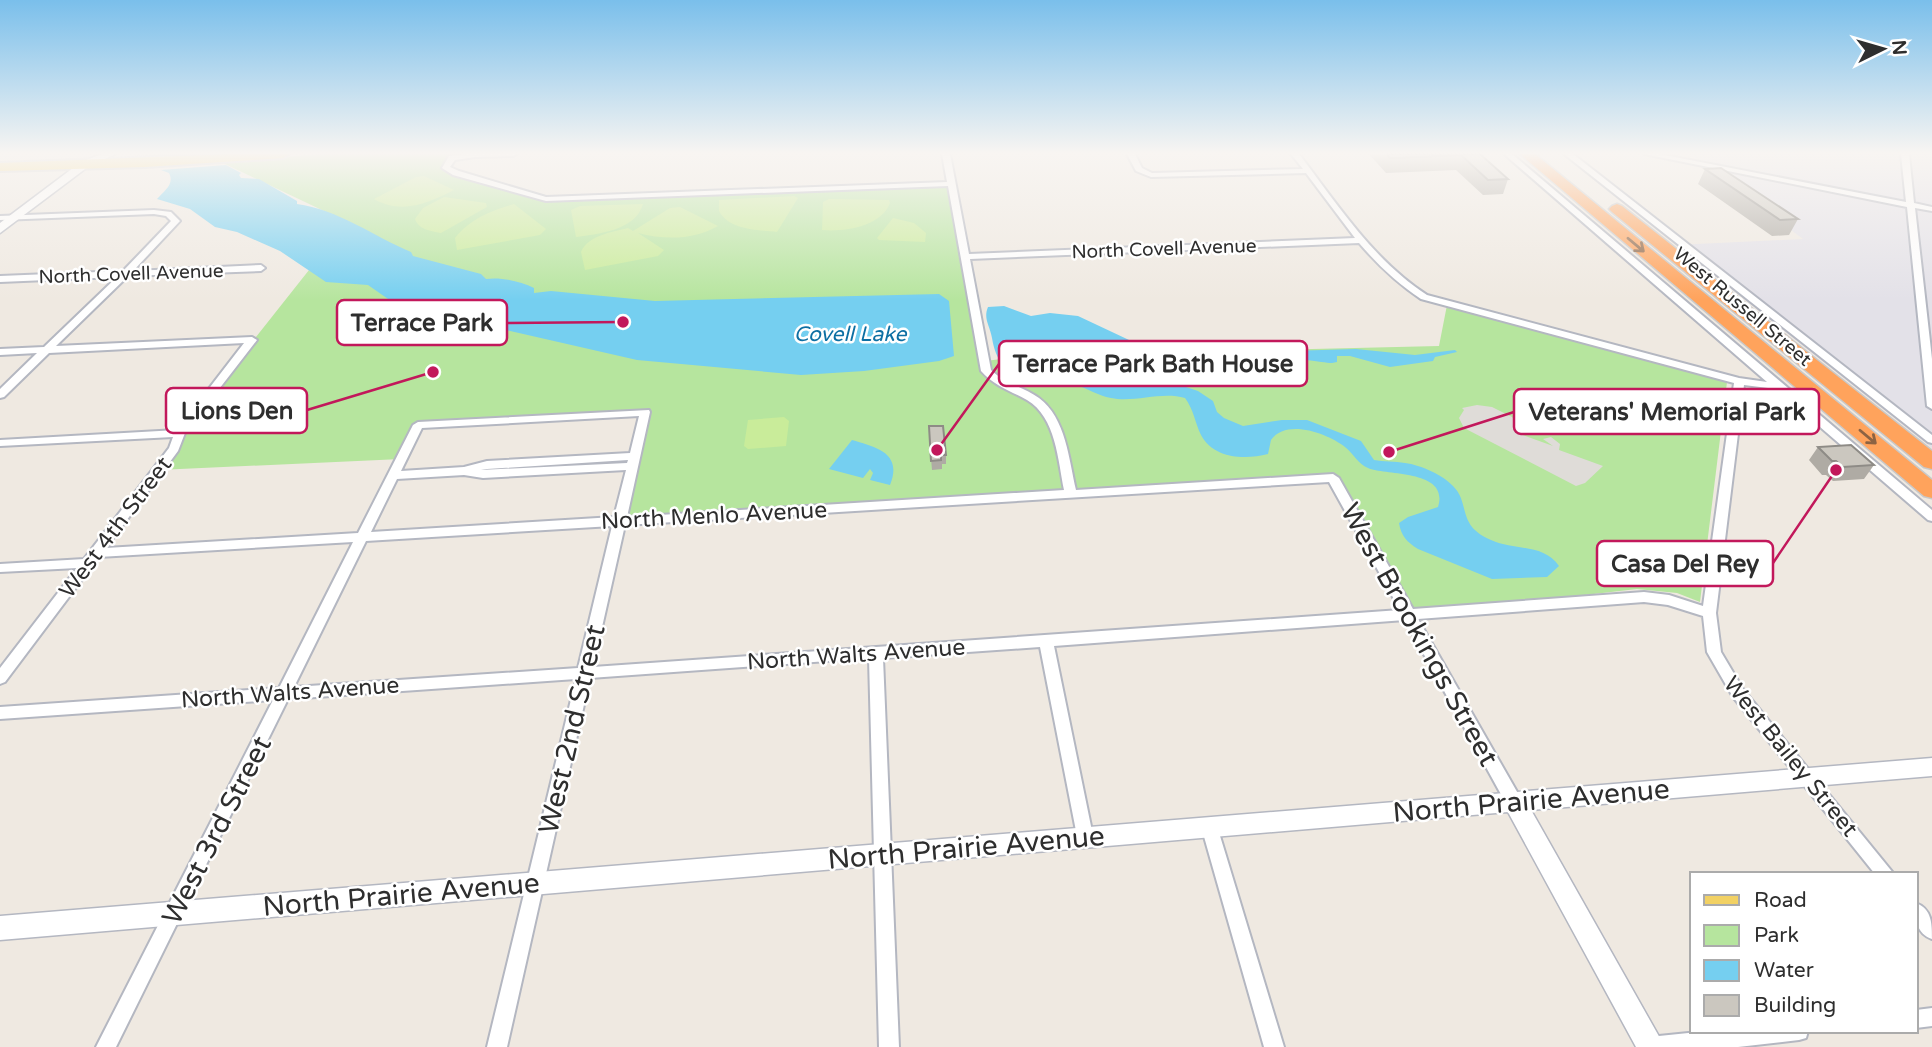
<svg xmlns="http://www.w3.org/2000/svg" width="1932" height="1047" viewBox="0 0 1932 1047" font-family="'Varela Round',sans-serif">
<rect width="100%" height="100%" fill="#efe9e1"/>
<!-- industrial -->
<path fill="#e3e1e8" d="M1690 154H1932V448L1676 245 1803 239Z"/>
<!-- green -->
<path fill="#b6e59e" d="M328 154H450L446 167 546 199 952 184 985 361 1025 356 1439 346 1447 305 1727 382 1700 602 1677 593 1637 589 1410 615 1333 478 620 520 645 413 419 425 401 459 158 470 180 433 347 222 219 161Z"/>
<!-- pitch -->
<path fill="#c9ec9a" d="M424 176 454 190C428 203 402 215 374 199L416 177Z
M794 196 798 198 777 232C758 230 729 230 719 211V200Z
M444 197 486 203 487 207 441 233C431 231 419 230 415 219L423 208Z
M829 199 889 200 890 203C881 227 844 232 822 230L823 202Z
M514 204 546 229 540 235 457 250 455 238C471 218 491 211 514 204Z
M643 204C636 230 599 234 576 237L571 210 580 206Z
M680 207 718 226C694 240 665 240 638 233L664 250 658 256 585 270 581 252C588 235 613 232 628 228L633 231 670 208Z
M893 218 914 223 926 233 925 242 879 240 877 238Z
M784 417 789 421 786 446 748 449 744 446 748 420Z"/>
<!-- plaza -->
<path fill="#dfdcd8" d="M1477 405 1492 407 1512 417 1519 425 1520 434 1553 446 1543 439 1551 437 1560 444 1559 450 1603 466 1585 483 1576 486 1464 428 1459 418 1464 410 1462 408Z"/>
<!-- water -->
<path fill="#75cff0" d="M226 165 241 173 239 175 241 178 259 179 297 201V204C337 209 375 237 411 252L413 256 481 274 486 279C501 277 520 281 534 288V293L551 291 655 301 939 294 949 301 954 356 939 361 864 371 801 375 637 360 409 308 391 301 368 285 326 282 280 251 237 232 215 227 190 209 157 199C164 191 175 184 169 173L161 170Z
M1004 306 1031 316 1050 313 1078 316 1178 363H1183L1193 352 1215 347 1289 351 1356 349 1415 355 1455 350 1457 352 1435 357 1433 361 1390 367 1350 356H1337V362L1332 363C1306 361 1201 341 1191 370L1180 372 1186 387 1198 391 1213 401 1217 412 1224 418 1243 426 1282 420H1307L1361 441 1374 460C1384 462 1395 461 1405 463 1421 465 1443 475 1453 486 1471 504 1456 525 1491 540 1515 551 1543 543 1559 566L1547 577 1492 579 1418 549C1407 542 1401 536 1399 523L1408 517 1438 507C1450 469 1386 476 1368 468 1358 464 1354 454 1345 447 1328 434 1287 418 1271 440L1268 454C1245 460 1214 459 1201 435 1195 423 1194 410 1185 398 1161 391 1135 403 1111 398 1098 396 1088 388 1075 385 1037 378 1000 387 992 338 990 326 983 319 988 307Z
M852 440C876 447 903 453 890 485L870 480 873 473 870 469 863 478 829 469Z"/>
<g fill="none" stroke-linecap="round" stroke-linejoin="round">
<!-- street casing -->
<g stroke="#b4b7c1" stroke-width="4">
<path id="street" d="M464 154H517L513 156 475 157 455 160 450 167 459 171 546 197 947 182 942 154H950L969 254 1355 238 1306 173 1151 177 1136 171 1127 154H1135L1142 168 1152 173 1303 169 1291 154H1299C1338 205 1373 260 1427 295L1739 378 1767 382 1504 154H1512L1932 510V521L1928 520 1776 389 1744 385 1716 613 1721 652 1743 689 1894 874H1875L1733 697 1707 652 1703 616 1668 605 1644 602 1418 619 1520 797 1522 802 1520 807 1514 809 1508 807 1405 620 1054 646 1093 836 1091 841 1085 843 1079 841 1077 836 1040 647 883 658 899 1047H879L869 658 590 678 507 1047H487L576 679 288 699 116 1047H96L273 700 0 719V707L279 688 353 542 99 557 5 682 0 684V668L77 568 0 572V564L84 559 169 448 173 437 0 446V440L177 430 244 343 49 353 4 397 0 398V389L37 353 0 355V349L44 347 117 277 0 282V276L123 271 171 221 166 216 154 214 0 220V216L154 210 171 212 180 221 133 271 261 265 265 268 261 271 128 276 56 346 252 337 257 340 185 433 178 451 106 548 358 533 413 425 418 422 649 410 650 412 627 517 1064 490C1058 461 1056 417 1027 400 1011 391 994 386 981 371L948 186 546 201 453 175 442 168 449 156ZM1359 243C1378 265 1397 283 1421 299L1734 383 1703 606 1669 595 1644 592 1413 609 1339 478 1333 474 1076 490C1069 460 1066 418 1039 398 1024 387 1005 384 991 370L970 259ZM639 416 630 453 487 461 464 467 401 471 422 428ZM628 460 627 463 481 470 487 469ZM626 470 614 517 371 532 397 479 464 475 483 478ZM1329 482 1400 610 593 667 625 525ZM612 526 578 668 294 687 366 541Z
M1564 154H1573L1932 435V443L1928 442Z
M1644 154H1659L1906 202 1901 154H1909L1914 203 1932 207V211L1915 208 1932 359V409L1927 406 1907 207Z
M1209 819 1215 821 1217 826 1284 1047H1264L1201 826 1203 821Z
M1916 903C1932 909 1932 924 1932 939 1915 933 1916 918 1916 903Z
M1932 1008V1026L1916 1028V1010Z
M1708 1031H1808L1806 1038 1799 1040 1738 1047H1639L1642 1040 1649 1037Z"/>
</g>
<!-- secondary casing -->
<g stroke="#b4b7c1" stroke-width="3">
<path id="secondary" d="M102 154H116L89 166 0 233V223L81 162Z
M1932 758V776L1531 810 1665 1047H1636L1508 812 0 940V916Z"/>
</g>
<!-- primary casing -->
<g stroke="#c9c9c9" stroke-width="4">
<path id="primary" d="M230 154H289L283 158 145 167 0 171V163Z"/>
</g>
<!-- highway casing -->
<g stroke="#c9c9c9" stroke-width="3">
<path id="highway" d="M1520 154H1535L1932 480V498L1924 496Z
M1617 204 1622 206 1932 451V469L1924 467 1612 212 1609 209 1612 206Z"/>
</g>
<!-- street -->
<use href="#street" fill="#fff" fill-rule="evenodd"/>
<!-- secondary -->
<use href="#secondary" fill="#fff" fill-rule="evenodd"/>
<!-- primary -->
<use href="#primary" fill="#f2d163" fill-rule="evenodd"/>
<!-- highway -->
<use href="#highway" fill="#ffa35c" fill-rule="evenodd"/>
</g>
<!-- wall -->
<path fill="#afaba4" d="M1369 154H1480L1508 179 1503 194 1483 195 1456 170 1386 173Z
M1705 169 1798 219 1789 235 1772 236 1698 184Z
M929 435 946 455V464H942V469L932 470Z
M1818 447 1874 465 1864 479 1833 481 1826 475H1822L1809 460Z"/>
<!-- building -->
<path fill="#cbc7bf" stroke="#8e8b86" stroke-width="2" d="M1387 154H1480L1508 179 1488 180 1461 155 1390 158Z
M1721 168 1798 219 1780 220 1705 169Z
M929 426H943L946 455H941V460L931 461Z
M1851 445 1874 465 1843 467 1836 461H1832L1818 447Z"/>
<!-- one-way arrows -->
<defs><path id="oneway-shaft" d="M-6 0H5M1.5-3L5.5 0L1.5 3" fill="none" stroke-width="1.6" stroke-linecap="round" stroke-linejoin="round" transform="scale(1.75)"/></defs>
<g stroke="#8c6343">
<use href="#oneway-shaft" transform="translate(1636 245) rotate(40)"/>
<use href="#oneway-shaft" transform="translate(1868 437) rotate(40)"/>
</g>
<!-- sky -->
<linearGradient id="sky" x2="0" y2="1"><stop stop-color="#7abfeb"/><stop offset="0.51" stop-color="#f8f5f2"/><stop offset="1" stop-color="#f8f5f2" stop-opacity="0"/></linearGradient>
<rect width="1932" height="300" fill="url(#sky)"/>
<g text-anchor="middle" stroke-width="5" stroke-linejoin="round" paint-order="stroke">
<!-- far-street labels -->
<g font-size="19" fill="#2e2e2e" stroke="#fff">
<text transform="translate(1164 248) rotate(-2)" y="7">North Covell Avenue</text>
<text transform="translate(131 273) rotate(-2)" y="7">North Covell Avenue</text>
<text transform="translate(1743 306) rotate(40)" y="7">West Russell Street</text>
</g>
<!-- far-water labels -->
<g font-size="21" font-style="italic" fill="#0d6fa3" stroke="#fff">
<text x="850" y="341">Covell Lake</text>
</g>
<!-- street labels -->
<g font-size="23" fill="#2e2e2e" stroke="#fff">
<text transform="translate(714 515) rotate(-3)" y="8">North Menlo Avenue</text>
<text transform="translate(115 527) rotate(-53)" y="8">West 4th Street</text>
<text transform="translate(856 654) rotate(-4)" y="8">North Walts Avenue</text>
<text transform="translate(290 692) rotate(-4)" y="8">North Walts Avenue</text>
<text transform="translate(1791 756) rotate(51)" y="8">West Bailey Street</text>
</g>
<!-- near-street labels -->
<g font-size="28" fill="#2e2e2e" stroke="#fff">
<text transform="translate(1420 634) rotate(61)" y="10">West Brookings Street</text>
<text transform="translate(571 729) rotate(-77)" y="10">West 2nd Street</text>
<text transform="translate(1531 800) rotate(-5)" y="10">North Prairie Avenue</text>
<text transform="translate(216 830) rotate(-63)" y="10">West 3rd Street</text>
<text transform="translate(966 847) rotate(-5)" y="10">North Prairie Avenue</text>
<text transform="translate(401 894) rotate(-5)" y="10">North Prairie Avenue</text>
</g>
</g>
<!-- callouts -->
<path fill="none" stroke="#c2185b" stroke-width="2.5" d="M623 322L507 323M937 450L999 364M433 372L307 410M1389 452L1514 412M1836 470L1773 563"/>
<g fill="#c2185b" stroke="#fff" stroke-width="2.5">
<circle cx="623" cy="322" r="7"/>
<circle cx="937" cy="450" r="7"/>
<circle cx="433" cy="372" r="7"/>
<circle cx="1389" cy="452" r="7"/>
<circle cx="1836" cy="470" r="7"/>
</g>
<g fill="#fff" stroke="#c2185b" stroke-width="2.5">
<rect x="337" y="300" width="170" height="45" rx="7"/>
<rect x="999" y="341" width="308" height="45" rx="7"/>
<rect x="166" y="388" width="141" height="45" rx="7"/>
<rect x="1514" y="389" width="305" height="45" rx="7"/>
<rect x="1597" y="541" width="176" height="45" rx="7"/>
</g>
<g font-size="24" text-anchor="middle" font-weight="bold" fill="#2e2e2e">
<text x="422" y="331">Terrace Park</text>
<text x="1153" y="372">Terrace Park Bath House</text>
<text x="237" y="419">Lions Den</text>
<text x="1667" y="420">Veterans' Memorial Park</text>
<text x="1685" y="572">Casa Del Rey</text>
</g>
<!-- legend -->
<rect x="1690" y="872" width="228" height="161" fill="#ffffff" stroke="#ababab" stroke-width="2"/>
<rect x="1704" y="895" width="35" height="10" fill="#f2d163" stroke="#ababab" stroke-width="2"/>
<text x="1754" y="907" font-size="21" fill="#2e2e2e">Road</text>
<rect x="1704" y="925" width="35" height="21" fill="#b6e59e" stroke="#ababab" stroke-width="2"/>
<text x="1754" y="942" font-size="21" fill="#2e2e2e">Park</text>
<rect x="1704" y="960" width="35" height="21" fill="#75cff0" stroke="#ababab" stroke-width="2"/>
<text x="1754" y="977" font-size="21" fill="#2e2e2e">Water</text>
<rect x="1704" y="995" width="35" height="21" fill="#cbc7bf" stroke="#ababab" stroke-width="2"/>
<text x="1754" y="1012" font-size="21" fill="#2e2e2e">Building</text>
<!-- north arrow -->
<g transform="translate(1883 49) rotate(85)" stroke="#ffffff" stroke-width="5" paint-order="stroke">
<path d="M0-5L12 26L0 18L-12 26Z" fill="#2e2e2e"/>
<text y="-10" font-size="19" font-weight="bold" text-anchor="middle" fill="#2e2e2e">N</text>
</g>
</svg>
